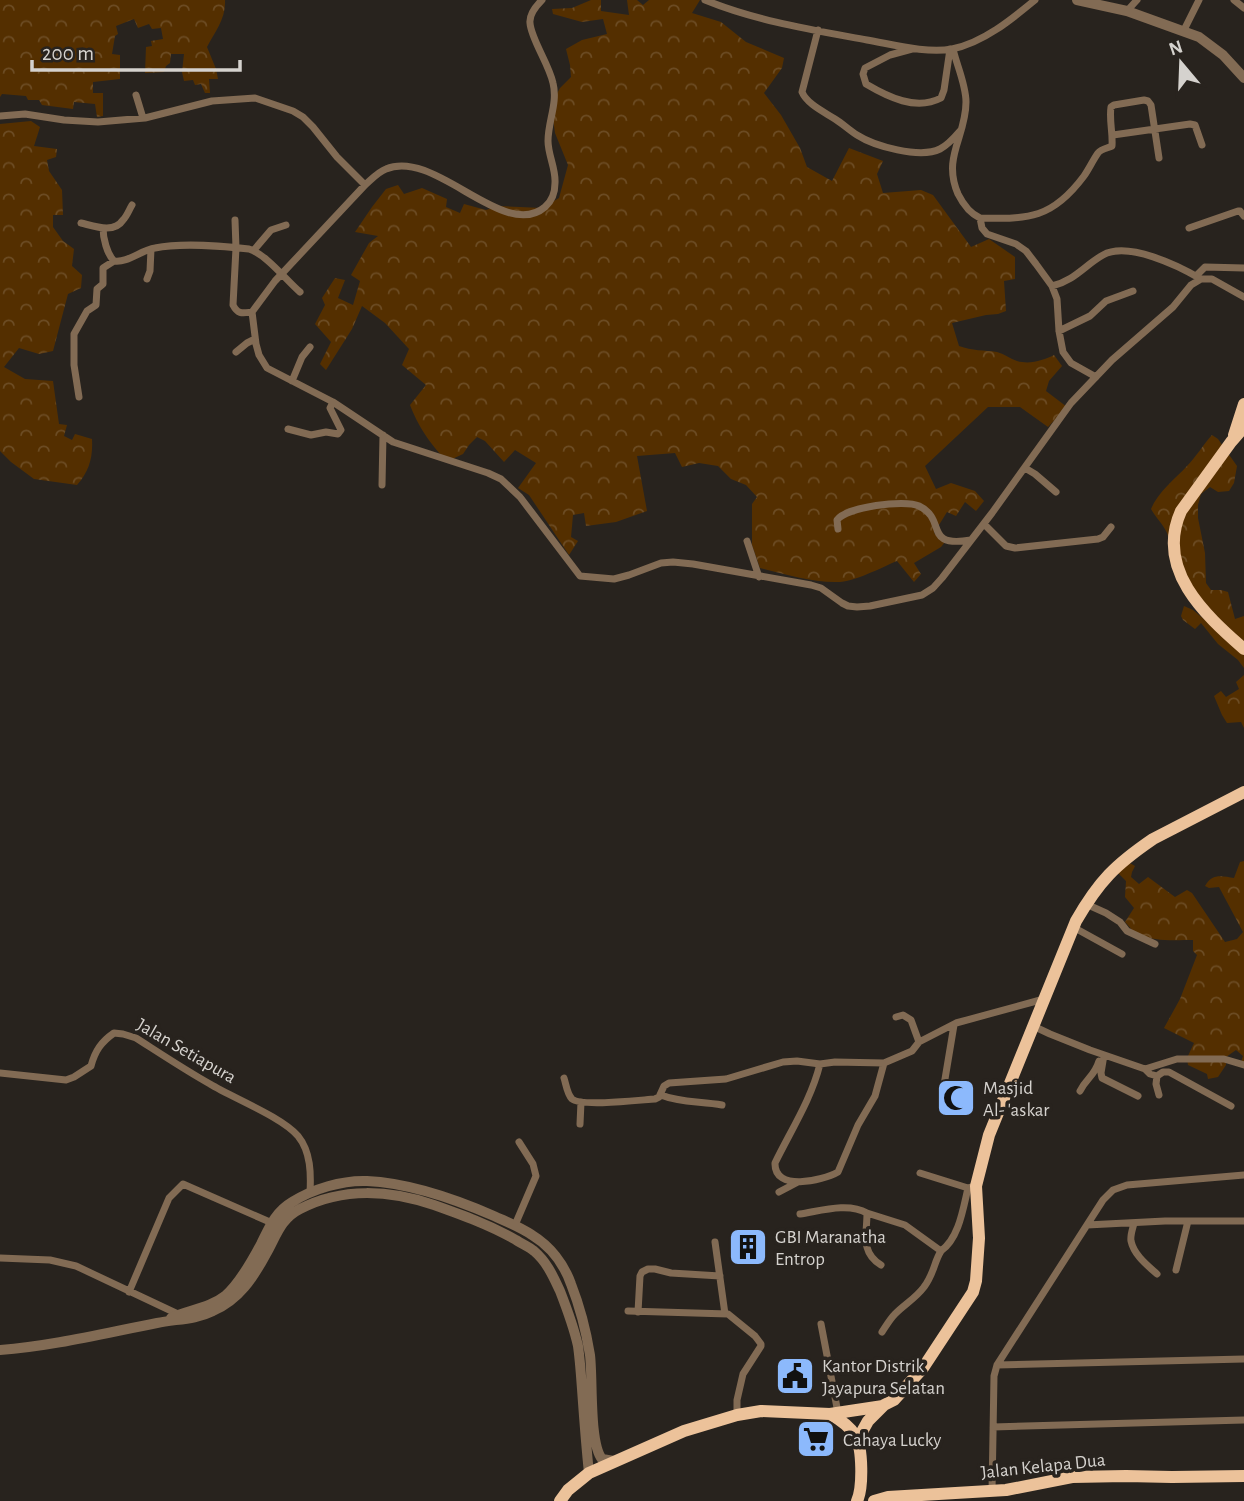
<svg xmlns="http://www.w3.org/2000/svg" width="1244" height="1501" viewBox="0 0 1244 1501" font-family="'Alegreya Sans',sans-serif">
<defs>
<pattern id="forest-crowns" width="20" height="18" patternUnits="userSpaceOnUse" patternTransform="scale(1.75)"><rect width="20" height="18" fill="#542f00"/><path d="M2 6a3 3 0 1 1 6 0M12 15a3 3 0 1 1 6 0" fill="none" stroke="#6c4c24"/></pattern>
</defs>
<rect width="100%" height="100%" fill="#28231e"/>
<!-- forest -->
<path fill="url(#forest-crowns)" d="M0 0H225C226 19 215 31 207 47L216 69 218 79H209L210 93H205L201 84 195 85 193 80 184 81 182 72 184 54H171L170 63 166 66 164 72 145 73 146 47 152 46 151 41 163 39 161 28 152 29 149 24 138 28 134 19 116 26 118 34 115 36 112 54 120 55V79L93 82V93H103V116L97 117 95 104 74 102 73 109 42 105 39 100H28L26 96 2 94 0 97Z
M591 0H601V11L629 15 627 0H637L643 5 649 0H700L692 13 721 22 746 42 784 58 782 68 764 93 781 115 800 148 807 167 832 181 849 148 883 161 877 174 883 193 921 190 933 195 971 247 989 239 1015 257V279L1004 281 1006 311 998 314 986 315 952 323 959 346C972 351 984 350 997 352 1005 354 1010 359 1017 361 1030 365 1044 360 1054 355L1062 366 1049 381 1046 391 1067 407 1048 427 1020 407H988L925 466 936 489 951 483 975 491 984 501 976 511 965 502 956 516 947 512 934 533 945 542 941 547 914 563 921 574 914 582 897 561C880 568 853 583 835 582 811 582 783 574 760 568L752 545V504L757 497 746 485 731 479 718 466 699 463 682 467 675 453 637 456 647 511 616 522 586 526 584 513 573 515 571 537 578 541 569 555 529 495 518 488 536 463 515 450 504 462 485 441 477 437 469 445 463 454 448 461C432 448 417 424 410 405L426 385 402 365 409 349 385 323 362 306 352 329 326 370 320 364 331 342 315 324 325 305 322 298 335 278 345 280 338 298 353 305 360 281 351 275 369 243 378 236 355 232 372 207 386 189 398 185 404 194 422 188 447 199 446 207 460 213 464 204 486 210 498 206 542 208 559 198 568 165 555 133 551 104 560 88 571 77 570 65 566 49 582 40 607 34 603 19 582 22 553 14 552 9 572 8Z
M31 121 40 127 34 146 57 149 56 157 47 160 49 171 62 190 63 215H53V227L63 241 74 249 72 266 82 275 81 288 68 294 53 351 39 354 19 348 4 367 25 379 53 381 59 424 67 425 64 436 72 440 75 434 92 439C93 458 89 471 77 485L34 479 11 462 0 451V124Z
M1212 435 1218 439 1237 466 1234 483 1229 491 1218 492 1210 487 1201 494 1198 505V518L1205 553 1206 583 1211 590H1221L1228 592 1235 619 1244 616V668L1238 660 1218 644 1201 623 1195 629 1183 620 1181 616 1184 606 1193 610 1205 620 1201 600 1186 597C1175 578 1175 554 1167 533 1163 524 1156 518 1151 509 1158 492 1175 479 1187 466 1196 457 1203 445 1212 435Z
M1244 675V728L1241 722 1227 723 1222 715 1214 696 1221 691 1226 697 1239 689 1236 682Z
M1126 861 1135 866 1132 872 1131 877 1139 884 1148 877 1175 897 1187 890 1192 893 1225 942 1237 939 1243 932 1219 887 1209 888 1205 886C1212 873 1222 876 1234 878L1240 862 1244 861V1063L1241 1062 1243 1056 1236 1050 1226 1057V1065L1218 1077 1208 1079 1207 1074 1188 1065 1187 1058 1194 1043 1164 1028 1180 999 1197 955 1193 951V940C1176 940 1154 942 1137 934 1133 932 1129 926 1125 922L1134 908 1125 897 1126 881 1115 870Z"/>
<g fill="none" stroke-linecap="round" stroke-linejoin="round">
<!-- minor -->
<path stroke="#826b54" stroke-width="7" d="M705 0C756 21 813 30 867 40 891 44 927 54 952 49 983 43 1012 19 1035 0
M1234 0 1244 8
M1127 11 1137 0
M818 30 802 92C807 104 824 112 835 119 843 124 849 130 857 135 874 146 920 159 940 149 948 145 954 138 960 131
M1184 30 1199 0
M912 49 890 55 865 68 863 74 866 84C888 97 916 111 941 98L944 90 950 49
M953 49C957 66 966 85 966 102 966 137 942 157 958 194 963 204 969 213 980 218 1029 219 1052 219 1084 176 1089 169 1093 160 1098 153 1101 149 1108 148 1112 146 1113 133 1109 120 1111 107L1114 105 1144 100 1148 101 1151 105 1159 158
M136 95 143 118
M0 116 25 114 64 120 98 122 145 118 212 101 255 98 293 111 303 117 313 127 337 157 365 185C372 179 378 172 386 169 435 148 504 242 545 207 552 201 555 192 555 183 556 169 548 155 548 141 548 121 558 103 553 83 549 64 531 39 530 23 529 14 536 6 542 0
M1113 135 1190 124 1195 125 1202 145
M365 185 275 281 252 312 256 344 259 355 267 368 333 402 393 442 488 473 501 479 520 497 580 576 614 579 629 575 661 563 673 562 693 564 811 585 821 588 842 603 848 606 857 607 870 606 922 595 933 588 942 578 992 513 1071 403 1112 360 1173 307 1191 285 1201 279H1212L1244 297
M980 218 982 228 987 234 1016 244 1026 251 1036 264 1052 286 1057 299 1059 331 1063 352 1071 363 1096 377
M235 220 236 248 233 305C238 315 243 313 252 312
M81 223C94 226 114 234 123 220 127 216 129 210 132 205
M103 228C103 238 107 254 114 261 128 263 141 250 155 248 180 243 223 246 249 249 267 255 285 279 300 292
M1189 228 1238 211H1240L1244 216
M254 250 271 230 286 225
M1196 276 1205 267 1244 268
M147 279 150 271 151 249
M1052 286C1074 281 1085 265 1103 255 1128 241 1179 266 1201 279
M1059 331 1090 316 1106 301 1133 291
M236 352 247 343 255 339
M292 381 302 357 310 347
M79 397 74 365V334L87 311 96 305 97 289 103 284V268L114 261
M288 429 311 435 326 432 338 434 341 430 330 408 333 402
M1025 468 1035 474 1056 492
M382 485 383 435
M984 524 1006 546 1015 548 1098 539 1103 537 1111 527
M838 529 837 520C846 507 905 499 919 506 948 520 922 548 971 540
M747 541 759 577
M1086 904 1106 913 1120 922 1127 931 1155 944
M1073 927 1122 954
M896 1017 903 1015 911 1020 919 1042
M1033 1026 1050 1034 1090 1050 1145 1069 1177 1059H1224L1244 1065
M1104 1055 1101 1073 1102 1078 1138 1096
M820 1064C811 1100 791 1130 775 1163 774 1192 822 1181 838 1172L858 1125 875 1096 884 1063
M1145 1069 1150 1074 1157 1076 1163 1072H1169L1231 1106
M0 1073 66 1080 74 1077 91 1066C95 1051 101 1042 114 1033L123 1034 136 1038C161 1054 185 1070 210 1084 233 1098 282 1117 298 1136 311 1152 311 1174 310 1193
M1157 1076 1156 1084 1159 1095
M564 1078C566 1084 567 1094 572 1099 581 1107 640 1100 655 1099L659 1097 664 1086 669 1083 726 1079 783 1062 797 1061 820 1064 835 1062 884 1063 912 1051 919 1042 956 1023 1044 999
M944 1085 954 1025
M1080 1091C1087 1077 1094 1077 1099 1061
M661 1095C680 1103 702 1101 722 1105
M580 1124 581 1102
M920 1173 968 1188
M779 1192 798 1182
M867 1213 905 1225 941 1251C959 1238 963 1209 968 1188L976 1186
M800 1214C820 1211 848 1202 867 1213 867 1234 860 1252 881 1265
M1134 1223C1133 1228 1130 1235 1131 1241 1134 1255 1147 1265 1157 1274
M515 1225 536 1176 533 1164 519 1142
M1087 1225 1165 1221H1244
M715 1242 725 1314
M0 1258 50 1260 76 1266 180 1315
M1176 1270 1188 1221
M129 1292 169 1198 183 1184 272 1223
M628 1311 728 1314 755 1336 761 1344V1346L743 1374 737 1400V1415
M638 1312 640 1276 642 1272 648 1269H655L671 1273 720 1276
M821 1324 838 1413
M882 1332C886 1326 890 1319 895 1314 905 1304 916 1298 924 1287 934 1274 934 1262 941 1251
M997 1365 1244 1359
M993 1427 1244 1420
M992 1491 994 1376 997 1365 1103 1200 1113 1190 1127 1185 1244 1175"/>
<!-- tertiary -->
<path stroke="#826b54" stroke-width="10" d="M1077 0 1127 11 1199 37 1223 55 1244 78
M171 1318C188 1310 210 1308 225 1296 240 1283 252 1261 261 1244 269 1228 275 1212 292 1202 313 1189 342 1180 367 1181 411 1183 455 1199 494 1216 507 1222 520 1227 532 1235 550 1246 564 1264 571 1284 580 1307 586 1330 590 1355 593 1379 589 1443 602 1459L614 1461
M0 1350C53 1346 105 1333 157 1323 176 1319 195 1320 213 1311 239 1300 253 1278 266 1254 276 1237 280 1219 300 1209 342 1187 390 1190 434 1205 462 1215 490 1225 516 1240 522 1244 529 1247 534 1251 547 1262 553 1276 560 1291 567 1309 574 1328 578 1346 580 1360 581 1375 582 1389 584 1417 586 1445 589 1473"/>
<!-- trunk -->
<path stroke="#ecc29a" stroke-width="12" d="M1244 427 1231 442 1181 511C1155 569 1204 614 1244 649
M1234 435 1244 404
M830 1414C839 1419 849 1426 855 1435 863 1448 863 1488 857 1501
M858 1439 868 1421 884 1405 894 1400 923 1368 973 1292 976 1281 979 1238 976 1186 989 1135 1076 921C1099 881 1115 865 1153 839L1244 792
M560 1501 568 1490 589 1473 684 1431 737 1415 761 1411 830 1414 883 1406
M874 1501 888 1497 1006 1490 1072 1477 1126 1476 1172 1477 1244 1476"/>
</g>
<!-- icons -->
<defs>
<g id="mosque-square" transform="scale(2.0125)"><rect x="-9" y="-9" width="18" height="18" rx="4" fill="#8cb9fc" stroke="#28231e"/><path d="M3.5-4.9A6 6 0 1 0 3.5 4.9A5 5 0 1 1 3.5-4.9Z" fill="#111"/></g>
<g id="building-square" transform="scale(2.0125)"><rect x="-9" y="-9" width="18" height="18" rx="4" fill="#8cb9fc" stroke="#28231e"/><path d="M-4-6H4V6H1V3H-1V6H-4ZM-2.5-4.3h1.7v1.8h-1.7ZM.8-4.3h1.7v1.8H.8ZM-2.5-1h1.7V.8h-1.7ZM.8-1h1.7V.8H.8Z" fill="#111"/></g>
<g id="civic-square" transform="scale(2.0125)"><rect x="-9" y="-9" width="18" height="18" rx="4" fill="#8cb9fc" stroke="#28231e"/><path d="M-.6-6.5H3V-4.5H.6V-3L4-1V1h2V6H-6V1h2V-1L-.6-3ZM-1.2 2.5V6h2.4V2.5Z" fill="#111"/></g>
<g id="supermarket-square" transform="scale(2.0125)"><rect x="-9" y="-9" width="18" height="18" rx="4" fill="#8cb9fc" stroke="#28231e"/><path d="M-6-5.5h2.5l.6 2H6L4.5 2H-2.5L-4.4-4H-6ZM-1.5 3.2a1.3 1.3 0 1 0 .1 0ZM3 3.2a1.3 1.3 0 1 0 .1 0Z" fill="#111"/></g>
</defs>
<g fill-rule="evenodd">
<use href="#mosque-square" x="956" y="1098"/>
<use href="#building-square" x="748" y="1247"/>
<use href="#civic-square" x="795" y="1376"/>
<use href="#supermarket-square" x="816" y="1439"/>
</g>
<g text-anchor="middle" stroke-width="7" stroke-linejoin="round" paint-order="stroke">
<!-- street labels -->
<g font-size="19" fill="#d5d2ce" stroke="#28231e">
<text transform="translate(187 1050) rotate(30)" y="7">Jalan Setiapura</text>
<text transform="translate(1043 1465) rotate(-6)" y="7">Jalan Kelapa Dua</text>
</g>
<!-- poi labels -->
<g font-size="19" fill="#d5d2ce" stroke="#28231e" text-anchor="start">
<text x="983" y="1094">Masjid<tspan x="983" dy="22">Al- 'askar</tspan></text>
<text x="775" y="1243">GBI Maranatha<tspan x="775" dy="22">Entrop</tspan></text>
<text x="822" y="1372">Kantor Distrik<tspan x="822" dy="22">Jayapura Selatan</tspan></text>
<text x="843" y="1446">Cahaya Lucky</text>
</g>
</g>
<!-- north arrow -->
<g transform="translate(1181 63) rotate(341)" stroke="#28231e" stroke-width="5" paint-order="stroke">
<path d="M0-5L12 26L0 18L-12 26Z" fill="#d5d2ce"/>
<text y="-10" font-size="19" font-weight="bold" text-anchor="middle" fill="#d5d2ce">N</text>
</g>
<!-- scale -->
<path d="M32 60v10h208v-10" fill="none" stroke="#d5d2ce" stroke-width="3.5"/>
<text x="42" y="60" font-size="21" fill="#d5d2ce" stroke="#28231e" stroke-width="5" paint-order="stroke">200 m</text>
</svg>
